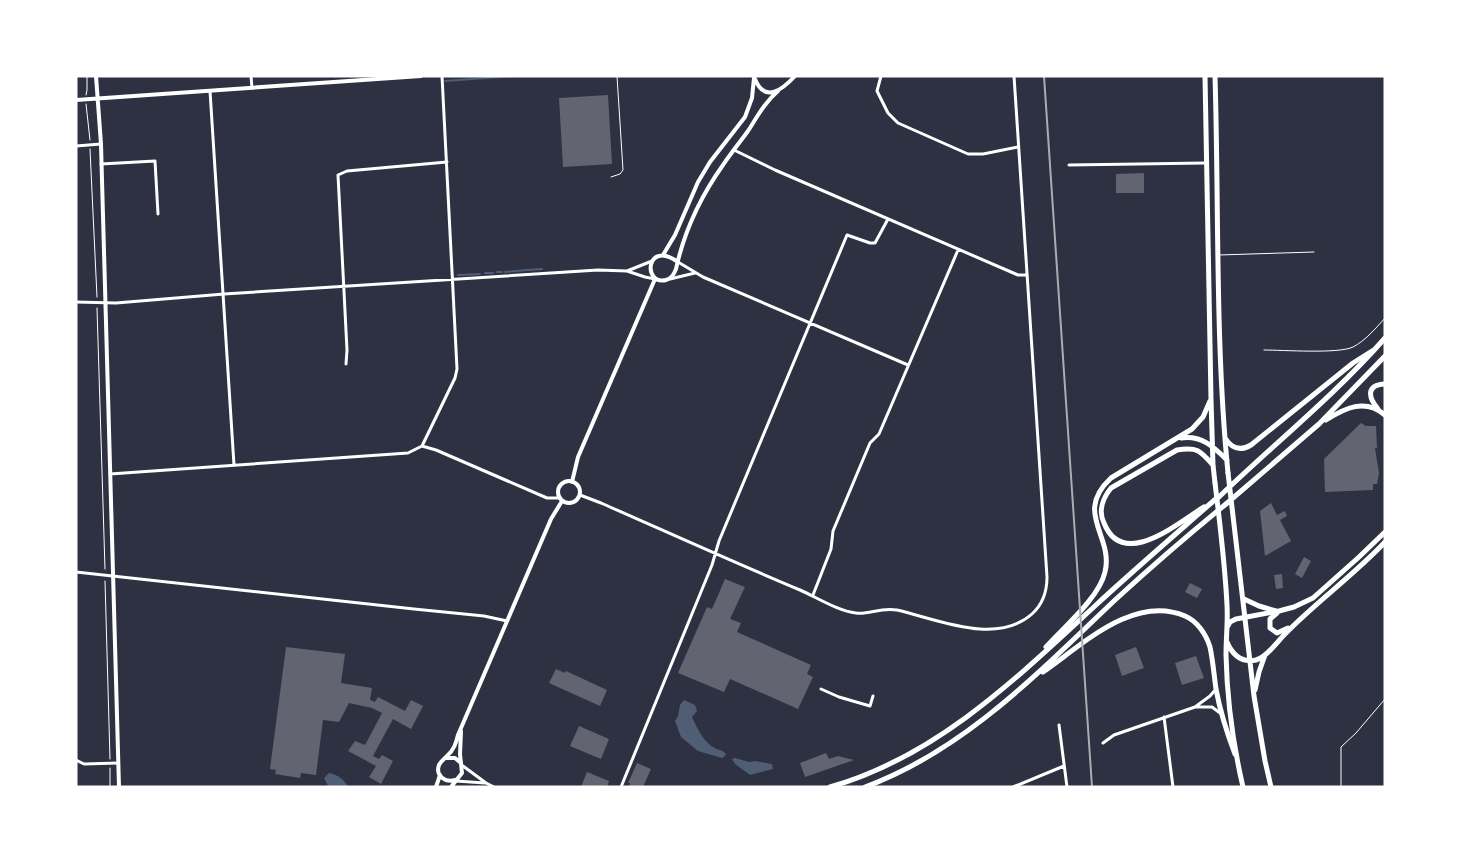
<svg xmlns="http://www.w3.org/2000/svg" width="1461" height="863" viewBox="0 0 1461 863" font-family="Signika,sans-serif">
<rect width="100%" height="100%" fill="#2d3142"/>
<!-- water -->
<path fill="#4f5d75" d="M684 700 695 705 697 711 692 717C697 728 704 743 715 748 720 751 722 749 726 754L725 756 722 758 698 751 681 737 675 721 678 716 680 705Z
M735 758 749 762 755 761 772 764 773 769 750 775 735 764 732 759Z
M329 773C337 774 345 780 348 787L328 786 324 778Z"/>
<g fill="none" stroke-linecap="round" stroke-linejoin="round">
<!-- stream -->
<path stroke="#4f5d75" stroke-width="2" d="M445 81 515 76
M528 270 542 269
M497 272H502
M505 272 527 270
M485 273H493
M458 275 480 274"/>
</g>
<!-- building -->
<path fill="#626471" d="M608 95 612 164 563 167 559 98Z
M1144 173V193H1116V174Z
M1361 423 1366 426H1376L1377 448H1375L1379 473 1377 484H1373V490L1325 492 1324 459Z
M1271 503 1277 515 1285 511 1287 516 1280 520 1291 541 1265 556 1260 511Z
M1304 557 1311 561 1302 578 1295 574Z
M1282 574 1283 588 1276 589 1274 575Z
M725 579 745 587 730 619 741 623 737 632 811 665 807 674 813 677 798 709 730 679 724 692 678 673 707 607 712 609Z
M1190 583 1202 589 1197 598 1185 592Z
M286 647 345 654 341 683 372 688 370 700 375 702 378 697 405 711 411 700 423 706 411 729 393 719 373 756 379 759 382 755 393 761 381 784 369 777 376 766 348 751 355 741 365 745 382 713 372 708 349 703 339 722 323 720 316 775 301 773 300 778 275 774 276 770 270 769Z
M1136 647 1144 668 1122 676 1115 655Z
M1196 656 1204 678 1182 685 1175 663Z
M556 669 565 673 566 671 607 690 600 706 549 683Z
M579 726 609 739 601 759 570 746Z
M826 753 829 759 838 756 854 760 805 777 800 763Z
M637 763 651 769 643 787H629L630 783H628Z
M587 772 609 781 607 787H581Z"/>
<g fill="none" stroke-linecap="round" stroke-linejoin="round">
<!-- path -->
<path stroke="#fff" stroke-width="1" d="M86 95 87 90V76
M86 104 90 140
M90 149 97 297
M97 308 105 569
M105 581 110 759
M110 787V768
M1341 787V747L1356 733 1385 699"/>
<!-- service -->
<path stroke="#fff" stroke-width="1" d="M611 177 620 174 623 170 617 76
M1219 255 1314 252
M1264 350C1283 350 1339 354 1353 347 1365 341 1376 328 1385 318"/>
<!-- minor -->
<path stroke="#fff" stroke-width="3" d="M251 76 252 88
M881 76 877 91 888 113 898 123 968 154H983L1018 147
M210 91 234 465
M76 146 101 144
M734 150 775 170 1018 275H1027
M101 164 155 161 158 214
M1069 165 1205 163
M678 262 703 277 908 365
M627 271 652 261
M670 279 695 273
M76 302 116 303 224 294 598 270 627 271 645 277 655 279
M346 364 347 350 338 175 347 171 447 162
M422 446 436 450 547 498H559
M110 474 408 453 422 446 455 378 457 369 442 76
M580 495 601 503C667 532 733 562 800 590 816 597 838 611 856 613 869 615 880 607 897 610 937 619 996 646 1032 614 1043 604 1047 592 1047 577L1014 76
M76 572 414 609 484 616 507 621
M813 595 831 549 833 531 870 443 879 434 958 250
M821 689 839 697 870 706 873 696
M1195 707H1212L1220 713
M1164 717 1173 787
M1059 725 1067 787
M1103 743 1114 735 1195 707 1210 696 1216 689
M76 760 84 764 118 763
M463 766 486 783 494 787
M456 781 485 783
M621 787 712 565 719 541 847 235 870 243H875L888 219
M1013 787 1064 766"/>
<!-- tertiary -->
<path stroke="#fff" stroke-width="4" d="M96 76 101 144 119 787
M755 79C765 104 783 89 795 76
M76 100 421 76
M663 255 675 235 698 182 710 162 745 117 752 98 754 78
M678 262C645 239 643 286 666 280 672 278 674 274 676 269 684 232 701 196 723 165 731 153 740 142 748 131 757 117 765 102 778 91
M558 492a11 11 0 1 1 22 0a11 11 0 1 1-22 0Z
M572 482 578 457 655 279
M446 758H455L461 763
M455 780C446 783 435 776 439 765 441 761 444 759 447 756 454 750 456 743 458 735L551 519 562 501
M436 787 440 775
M451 787 462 773 460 754 461 731"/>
<!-- primary -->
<path stroke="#fff" stroke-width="5" d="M1205 76 1211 399 1213 465 1215 483
M1215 76C1219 208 1215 341 1228 473
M1181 438C1201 435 1213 446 1227 460
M1225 438C1232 449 1241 451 1251 445L1353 363 1372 351
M1204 507C1179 522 1123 571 1104 523 1098 511 1103 498 1111 488L1177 450C1197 447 1200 450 1213 465
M1046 647C1064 627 1099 598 1105 572 1114 536 1073 513 1111 478L1192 429 1203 417 1210 401
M1043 672C1082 645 1134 594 1185 616 1197 621 1206 634 1210 647 1213 661 1214 675 1216 689 1220 711 1227 733 1235 754
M830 787C936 757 1017 678 1096 605 1136 568 1177 533 1218 497
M865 787C965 750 1039 672 1115 600 1151 567 1188 535 1226 504"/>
<!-- trunk -->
<path stroke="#fff" stroke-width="5" d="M1378 409C1368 397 1366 385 1385 384
M1326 420C1345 408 1365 398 1385 415
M1228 473 1254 696 1265 761 1271 787
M1215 483C1220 524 1225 564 1227 605 1228 621 1226 638 1226 655 1227 699 1233 744 1243 787
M1219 497C1274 444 1334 396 1385 338
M1226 504 1319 424 1385 356
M1244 599 1259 606 1276 611
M1277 613 1270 619V628L1277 633 1288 628
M1228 626 1230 622 1236 619 1279 611 1294 607 1313 598 1359 557 1385 532
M1227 642C1232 654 1241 663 1256 660 1267 657 1277 642 1285 634 1316 602 1354 575 1385 542
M1255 690 1259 672 1265 655"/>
<!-- rail -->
<path stroke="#abadb3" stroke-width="2" d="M1044 76 1092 787"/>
</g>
<!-- border -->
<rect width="1461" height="863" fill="none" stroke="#ffffff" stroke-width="155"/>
</svg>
